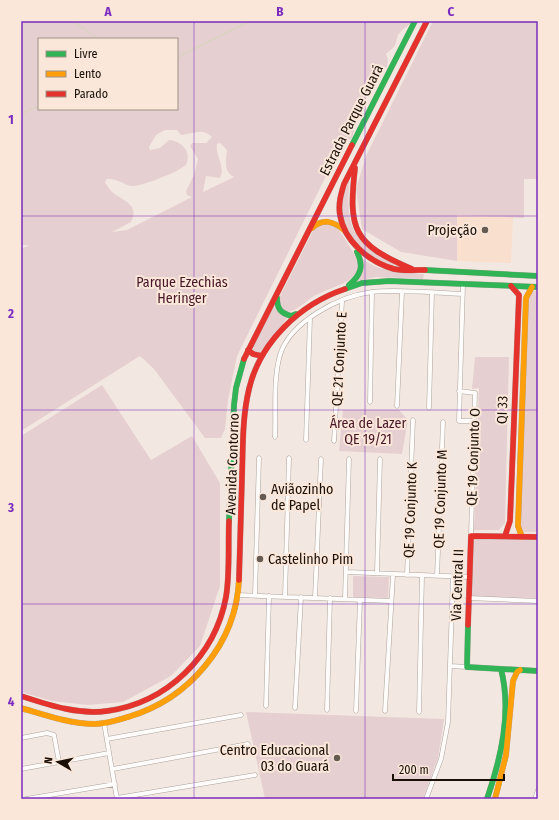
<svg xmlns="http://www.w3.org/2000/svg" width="559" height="820" viewBox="0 0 559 820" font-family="'Fira Sans Condensed',sans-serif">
<rect width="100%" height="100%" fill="#f3e8e1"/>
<!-- built -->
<path fill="#f9dfcd" d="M457 215 513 217 511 263 457 261Z"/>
<!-- green -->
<path fill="#e6cfd0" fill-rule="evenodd" d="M21 21H414L402 30 398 35 395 46 386 54 388 60 387 67 384 68 378 64 364 103 352 117 351 121 355 126 352 138 339 146 341 155 339 158H335L237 356 228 400 225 429 221 438H205L154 369 140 356 21 431V249L29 245H21ZM39 39H177V109H39ZM165 130H177L181 135C193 134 202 127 212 137L206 143H192L190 146 198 159 194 175 186 191 187 195 192 197 127 230 112 232 131 222C140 204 123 201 112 192 109 189 107 185 105 182L107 179C116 178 123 184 131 186 141 187 178 172 186 165 192 152 182 141 169 140L160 148 150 150 149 147 156 135ZM220 143 227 150C226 161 223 171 234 177L203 192 206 176 220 178C226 166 215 157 217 144Z
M433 21H538V179H524V218L457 215V261L401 252 362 229 356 189 366 156Z
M350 179C344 229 355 248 402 266 376 266 348 244 342 218 340 204 344 192 350 179Z
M325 222C340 228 342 234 350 247 373 281 338 283 314 296 306 301 295 313 285 312L279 307V298L314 229Z
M363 259C381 273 402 272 424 274L423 279 376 277 357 281Z
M535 291H538V532H523L520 526 528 300 530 293Z
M274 305 280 314 288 317 260 353 258 354 253 351 254 345Z
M475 357H509L505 523 499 530H474L479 388 472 389Z
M102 385 151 460 192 436 220 483V586L200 646 171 676 123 702 88 705 52 701 21 692V436Z
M343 410H399L408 420 402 454 339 451Z
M475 536 538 537V598L472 597 469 595 471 539Z
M353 576 389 577 388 598 353 597Z
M246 712 444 719 438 758 423 799H265Z"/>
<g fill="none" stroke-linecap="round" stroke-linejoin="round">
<!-- stream -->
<path stroke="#d5d5b9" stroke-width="1" d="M73 21 99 39
M177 59 185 53 250 21
M21 114 39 106"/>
<!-- street casing -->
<g stroke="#ada39c" stroke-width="5">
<path id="street" d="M463 284 459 421H474
M459 391 475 393 471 536
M370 402 372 292
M397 406 402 292
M429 408 432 293
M275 437C276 412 273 379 280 355 290 322 339 296 372 292 401 289 433 293 463 294
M306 440 310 318
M334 441 342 301
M347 572 469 577
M377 572 380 459
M407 575 413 420
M437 576 443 422
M238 595 391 601
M255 595 259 458
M285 596 289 458
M315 598 321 459
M468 598 538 601
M345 599 349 459
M450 666 467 667
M266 706 269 596
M295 708 301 597
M327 710 330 598
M356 711 360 600
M385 711 393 575
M419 712 422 576
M104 723 117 799
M21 738 47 733 54 735 59 762
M107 739 241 715
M21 769 109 753
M113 769 248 744
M117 798 255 775
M26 799 115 784
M426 799 441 759 448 722 453 577
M535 799 538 790"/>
</g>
<!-- fast casing -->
<g stroke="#ada39c" stroke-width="6">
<path id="fast" d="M352 145 415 21
M425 270 538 276
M349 285C361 275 364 266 357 252
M345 289 362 283 389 281 538 287
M277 298C277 309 281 313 291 316L296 314
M229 521 234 405 236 388 244 359
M468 625 467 667 538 671
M487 799C501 758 512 712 501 669"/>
</g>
<!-- slow casing -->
<g stroke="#ada39c" stroke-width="6">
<path id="slow" d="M312 228C323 218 333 221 344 230
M522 537 518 526 526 298 532 287
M21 708C45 715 70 724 95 724 106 724 118 720 128 717 189 699 236 644 239 580
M495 799 506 755 513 681 517 672 520 670"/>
</g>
<!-- jam casing -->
<g stroke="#ada39c" stroke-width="6">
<path id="jam" d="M355 168C348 230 353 244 412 269
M425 270C416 270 404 271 394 269 369 262 344 241 340 215 338 204 341 194 344 184L427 21
M248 350 253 354 262 356
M244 359 352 145
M505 536 510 521 519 295 511 286
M239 580C240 545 241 511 242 477 243 448 242 418 249 389 260 342 300 304 345 289
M468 625 471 536 538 537
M21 696C49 705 78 715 107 711 167 703 215 656 226 597 230 574 228 545 229 521"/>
</g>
<!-- street -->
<use href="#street" stroke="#fdfcfa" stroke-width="4"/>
<!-- fast -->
<use href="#fast" stroke="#30b455" stroke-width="5.5"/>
<!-- slow -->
<use href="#slow" stroke="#ff9f0a" stroke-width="5.5"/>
<!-- jam -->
<use href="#jam" stroke="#e5322d" stroke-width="5.5"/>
</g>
<!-- grid -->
<path fill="none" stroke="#7b2cbf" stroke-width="1" stroke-opacity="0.55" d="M194 21V799M365 21V799M21 216H538M21 410H538M21 604H538"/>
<!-- markers -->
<g fill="#655b53" stroke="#fae7da" stroke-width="1.5">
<circle cx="485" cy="230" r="4"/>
<circle cx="263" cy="497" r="4"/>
<circle cx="260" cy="559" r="4"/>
<circle cx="337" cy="758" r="4"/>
</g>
<g text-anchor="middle" stroke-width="4" stroke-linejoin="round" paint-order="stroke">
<!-- street labels -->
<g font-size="14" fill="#190f07" stroke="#fae7da">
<text transform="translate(351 120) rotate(-63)" y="5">Estrada Parque Guará</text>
<text transform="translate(339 359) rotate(-87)" y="5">QE 21 Conjunto E</text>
<text transform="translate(502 410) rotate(-88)" y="5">QI 33</text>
<text transform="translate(473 457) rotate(-88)" y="5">QE 19 Conjunto O</text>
<text transform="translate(232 464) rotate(-88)" y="5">Avenida Contorno</text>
<text transform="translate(440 499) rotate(-88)" y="5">QE 19 Conjunto M</text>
<text transform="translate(410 510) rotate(-88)" y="5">QE 19 Conjunto K</text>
<text transform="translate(457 585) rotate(-88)" y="5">Via Central II</text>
</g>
<!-- poi labels -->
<g font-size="14" fill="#190f07" stroke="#fae7da" text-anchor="end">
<text x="477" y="235">Projeção</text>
<text x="271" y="494" text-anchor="start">Aviãozinho<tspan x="271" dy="16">de Papel</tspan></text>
<text x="268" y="564" text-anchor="start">Castelinho Pim</text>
<text x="329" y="755">Centro Educacional<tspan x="329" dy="16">03 do Guará</tspan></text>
</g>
<!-- park labels -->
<g font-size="14" fill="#481627" stroke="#fae7da">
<text x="182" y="287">Parque Ezechias<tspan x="182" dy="16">Heringer</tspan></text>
<text x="368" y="428">Área de Lazer<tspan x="368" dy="16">QE 19/21</tspan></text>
</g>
</g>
<!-- border -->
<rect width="559" height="820" fill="none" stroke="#fae7da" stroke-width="44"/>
<!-- legend -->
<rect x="38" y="38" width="140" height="72" fill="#fae7da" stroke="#a09186"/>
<rect x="46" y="51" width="20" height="6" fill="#30b455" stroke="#a09186"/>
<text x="74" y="58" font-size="12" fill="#190f07">Livre</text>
<rect x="46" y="71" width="20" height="6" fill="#ff9f0a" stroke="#a09186"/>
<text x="74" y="78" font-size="12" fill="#190f07">Lento</text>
<rect x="46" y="91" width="20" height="6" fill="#e5322d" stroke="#a09186"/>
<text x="74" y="98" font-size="12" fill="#190f07">Parado</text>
<!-- north arrow -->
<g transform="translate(58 762) rotate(279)" stroke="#fae7da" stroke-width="3" paint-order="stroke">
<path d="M0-3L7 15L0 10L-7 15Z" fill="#190f07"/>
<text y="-6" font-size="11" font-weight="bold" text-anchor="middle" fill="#190f07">N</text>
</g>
<!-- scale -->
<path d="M393 774v6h111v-6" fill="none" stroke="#190f07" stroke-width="2"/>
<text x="399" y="774" font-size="12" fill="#190f07" stroke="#fae7da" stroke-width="3" paint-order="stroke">200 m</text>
<rect x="22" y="22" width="515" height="776" fill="none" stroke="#7b2cbf" stroke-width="1.5"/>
<g font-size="13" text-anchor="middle" font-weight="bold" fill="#7b2cbf">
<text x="108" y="16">A</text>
<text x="280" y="16">B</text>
<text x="451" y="16">C</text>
<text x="11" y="124">1</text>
<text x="11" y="318">2</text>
<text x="11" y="512">3</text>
<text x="11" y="706">4</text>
</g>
</svg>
